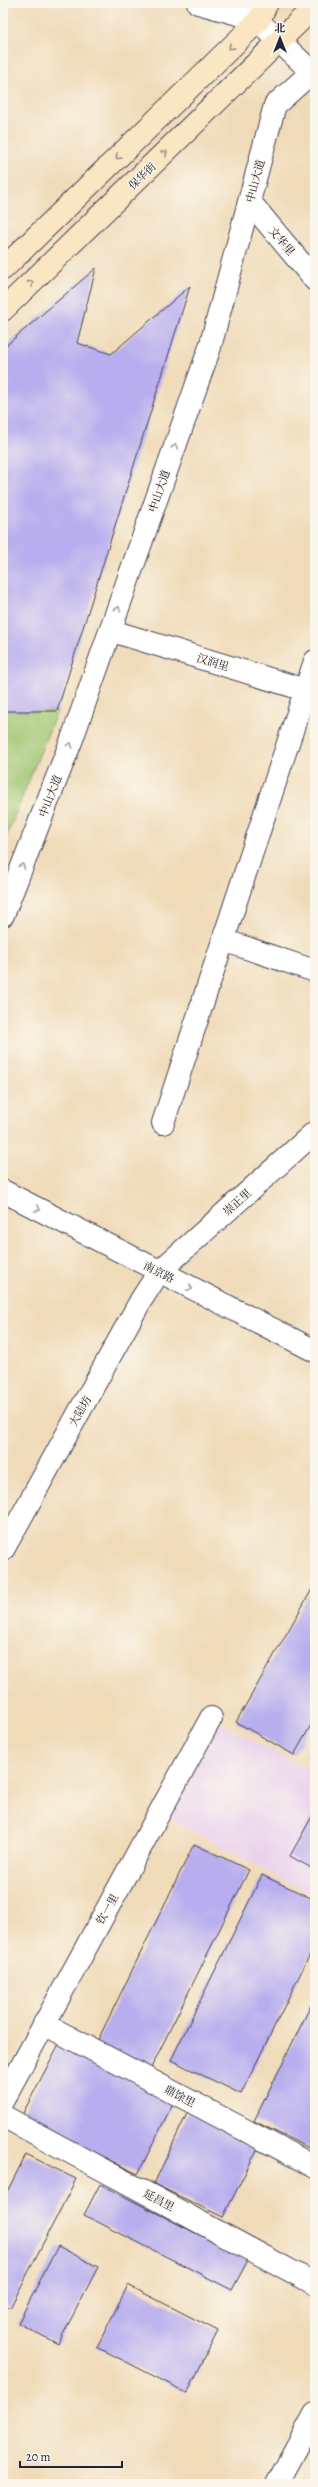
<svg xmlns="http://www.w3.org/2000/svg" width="318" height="2487" viewBox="0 0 318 2487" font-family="Alegreya,'Noto Serif SC',serif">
<rect width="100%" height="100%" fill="#fbf7ec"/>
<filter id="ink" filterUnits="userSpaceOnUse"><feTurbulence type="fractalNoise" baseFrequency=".025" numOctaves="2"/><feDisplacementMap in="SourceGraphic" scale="8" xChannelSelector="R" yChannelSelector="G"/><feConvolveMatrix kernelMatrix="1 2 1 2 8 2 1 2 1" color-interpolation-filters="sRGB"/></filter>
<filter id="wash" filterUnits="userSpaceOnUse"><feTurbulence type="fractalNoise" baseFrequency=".012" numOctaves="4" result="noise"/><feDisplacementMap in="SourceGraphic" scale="16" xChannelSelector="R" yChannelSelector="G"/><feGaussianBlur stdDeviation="0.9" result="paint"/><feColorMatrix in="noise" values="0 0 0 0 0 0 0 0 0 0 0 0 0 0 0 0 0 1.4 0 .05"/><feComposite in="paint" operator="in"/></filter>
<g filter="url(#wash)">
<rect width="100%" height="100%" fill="#f0dbb9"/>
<!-- built -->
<path fill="#ead1ed" d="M211 1718 315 1774V1897L160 1813Z"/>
<!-- green -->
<path fill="#9fc671" stroke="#607456" d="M3 711H57L3 845Z"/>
<g id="blocks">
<!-- building -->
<path fill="#b8adee" d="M96 268 77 343 111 354 190 286 57 711H3V348Z
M315 1584V1718L294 1755 236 1722Z
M315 1811V1870L290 1856Z
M194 1844 249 1870 148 2074 94 2048Z
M262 1875 315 1900V1944L241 2094 171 2060Z
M315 1997V2139L311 2149 254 2121Z
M61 2040 175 2099 138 2174 21 2117Z
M190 2107 261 2142 223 2217 154 2184Z
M26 2154 76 2179 10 2308 3 2304V2200Z
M100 2184 248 2260 232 2290 84 2215Z
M58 2246 98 2267 58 2344 18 2323Z
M128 2285 218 2331 187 2393 97 2347Z"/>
</g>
</g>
<g filter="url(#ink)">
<use href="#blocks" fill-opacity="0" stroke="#413e4e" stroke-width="1"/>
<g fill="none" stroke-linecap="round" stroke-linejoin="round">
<!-- pedestrian casing -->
<g stroke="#413e4e" stroke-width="24">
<path id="pedestrian" d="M3 915 72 739 210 347 275 105 312 72"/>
</g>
<!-- minor casing -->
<g stroke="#413e4e" stroke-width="24">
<path id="minor" d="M198 3 259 20
M250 202 315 280
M112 631 315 693
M223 940 315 971
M163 1123 315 661
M3 1550 141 1300 159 1272 315 1132
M44 2024 315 2167
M3 2100 211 1718
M3 2116 315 2284"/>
</g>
<!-- tertiary casing -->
<g stroke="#413e4e" stroke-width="24">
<path id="tertiary" d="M239 3 315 75
M3 1191 315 1351
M277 2484 315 2414"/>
</g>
<!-- secondary casing -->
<g stroke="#413e4e" stroke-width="24">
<path id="secondary" d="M3 269 259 20 267 3
M3 310 315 6"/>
</g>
<!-- pedestrian -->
<use href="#pedestrian" stroke="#fff" stroke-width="22"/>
<!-- minor -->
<use href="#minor" stroke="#fff" stroke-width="22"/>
<!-- tertiary -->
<use href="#tertiary" stroke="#fff" stroke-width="22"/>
<!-- secondary -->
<use href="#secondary" stroke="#fbe6c4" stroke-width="22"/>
</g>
<!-- one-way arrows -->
<defs><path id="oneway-chevron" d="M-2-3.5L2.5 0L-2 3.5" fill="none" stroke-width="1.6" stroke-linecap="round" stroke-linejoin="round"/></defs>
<g stroke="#998e86">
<use href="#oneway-chevron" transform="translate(231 47) rotate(136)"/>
<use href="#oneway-chevron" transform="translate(165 153) rotate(-44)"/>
<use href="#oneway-chevron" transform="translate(118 157) rotate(136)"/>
<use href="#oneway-chevron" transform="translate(31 283) rotate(-44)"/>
</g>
<g stroke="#9c9ca7">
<use href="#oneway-chevron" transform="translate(175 447) rotate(-71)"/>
<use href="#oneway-chevron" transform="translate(118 609) rotate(-71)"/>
<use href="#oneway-chevron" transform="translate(70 745) rotate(-69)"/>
<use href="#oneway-chevron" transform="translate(22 866) rotate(-69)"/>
<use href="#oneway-chevron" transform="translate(38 1209) rotate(27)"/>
<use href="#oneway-chevron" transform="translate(190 1288) rotate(27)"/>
</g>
</g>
<g text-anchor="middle" stroke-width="3" stroke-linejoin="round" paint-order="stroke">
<!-- street labels -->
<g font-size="11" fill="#22223b" stroke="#fbf7ec">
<text transform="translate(142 176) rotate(-44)" y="4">保华街</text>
<text transform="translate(255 181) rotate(-75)" y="4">中山大道</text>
<text transform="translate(282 241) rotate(50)" y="4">文华里</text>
<text transform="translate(159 491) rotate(-71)" y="4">中山大道</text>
<text transform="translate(213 662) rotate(17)" y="4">汉润里</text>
<text transform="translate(50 796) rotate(-69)" y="4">中山大道</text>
<text transform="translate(237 1202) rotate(-42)" y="4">崇正里</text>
<text transform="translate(159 1272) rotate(27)" y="4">南京路</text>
<text transform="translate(80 1411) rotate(-61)" y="4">大陆坊</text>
<text transform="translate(107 1909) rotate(-61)" y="4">钦一里</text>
<text transform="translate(180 2096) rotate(28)" y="4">鼎馀里</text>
<text transform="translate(159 2200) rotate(28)" y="4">延昌里</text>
</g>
</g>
<!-- margin -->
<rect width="318" height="2487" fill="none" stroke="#fbf7ec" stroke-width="16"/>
<!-- north arrow -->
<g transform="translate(280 38)" stroke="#fbf7ec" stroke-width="3" paint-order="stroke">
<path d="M0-3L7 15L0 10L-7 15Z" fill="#22223b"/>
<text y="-6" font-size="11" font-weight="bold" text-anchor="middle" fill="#22223b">北</text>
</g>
<!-- scale -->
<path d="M20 2461v6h102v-6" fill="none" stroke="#22223b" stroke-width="2"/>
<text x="26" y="2461" font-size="12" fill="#22223b" stroke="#fbf7ec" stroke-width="3" paint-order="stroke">20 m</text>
</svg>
